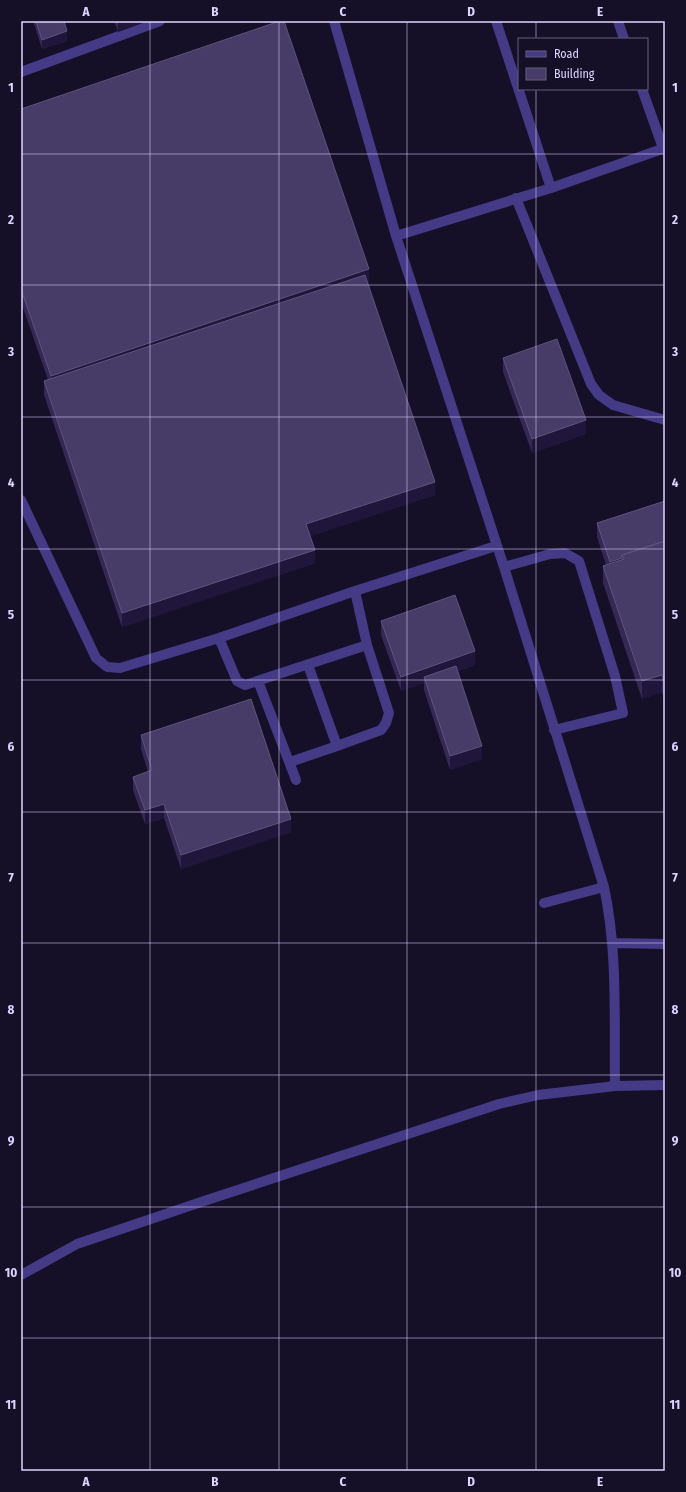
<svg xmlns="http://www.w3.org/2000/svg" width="686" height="1492" viewBox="0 0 686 1492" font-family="'Fira Sans Condensed',sans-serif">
<rect width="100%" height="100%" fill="#150f27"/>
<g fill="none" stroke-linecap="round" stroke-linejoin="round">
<!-- lane -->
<path stroke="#443a86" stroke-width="10" d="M334 21 396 236 504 567 604 887C618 952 614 1020 615 1086
M496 21 551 188
M618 21 624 39
M21 72 160 21
M642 89 663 148
M516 198 591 384 599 395 613 405 665 420
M396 236 551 188 665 148
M21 500 96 658 107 667 120 668 219 638 355 591 496 546
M504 567 550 554 565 553 579 561 615 676 623 713 554 730
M219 638 237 681 245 685 367 645
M308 665 337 746 381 730 386 723 389 713 367 645 355 591
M258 681 296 780
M290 762 337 746
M544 903 604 887
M613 943 665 944"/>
<!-- street -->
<path stroke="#443a86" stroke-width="10" d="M21 1275 77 1244 207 1200 499 1104 538 1095 615 1086 665 1085"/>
</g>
<!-- wall -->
<path fill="#352855" d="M33 21H64L67 41 42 49Z
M114 21H148L118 32Z
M21 109 369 283H368L435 495 310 536 315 563 122 627 44 395V381L48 380 21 302Z
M503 358 586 434 532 453 503 372Z
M665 501V702L662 692 642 699 603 583V566L606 565 597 537V523Z
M381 621 475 665 458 671 482 759 450 770 424 690V683L401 691 381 635Z
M141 735 291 832 181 869 164 818 145 824 133 790V777L148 772 141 749Z"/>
<!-- shaded-wall -->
<path fill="#20163b" d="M118 21H148L118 32Z
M67 31V41L42 49V40Z
M369 269V283L51 390V376Z
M586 420V434L532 453V439Z
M435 482V495L306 538V524Z
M315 550V563L122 627V613Z
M622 558V571L610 575V562Z
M475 651V665L426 682 424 677V683L401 691V677Z
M662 675V692L642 699V681Z
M482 746V759L450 770V756Z
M164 804V818L145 824V810Z
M291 819V832L181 869V855Z"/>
<!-- building -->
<path fill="#473b67" stroke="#5f537f" d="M36 21H64L67 31 42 40Z
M280 21H284L369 269 51 376 21 289V109Z
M365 275 435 482 306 524 315 550 122 613 44 381Z
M557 339 586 420 532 439 503 358Z
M665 501V541L622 555V558L610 562 597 523Z
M665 541V685L662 675 642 681 603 566 624 559 622 555Z
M455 595 475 651 401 677 381 621Z
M456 666 482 746 450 756 424 677Z
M251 699 291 819 181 855 164 804 145 810 133 777 152 770 141 735Z"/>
<!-- grid -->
<path fill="none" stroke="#ded5ff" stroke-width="1" stroke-opacity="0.55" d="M150 21V1471M279 21V1471M407 21V1471M536 21V39M536 89V1471M21 154H665M21 285H665M21 417H665M21 549H665M21 680H665M21 812H665M21 943H665M21 1075H665M21 1207H665M21 1338H665"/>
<!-- border -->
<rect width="686" height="1492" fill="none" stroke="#150f27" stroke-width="44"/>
<!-- legend -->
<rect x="518" y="38" width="130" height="52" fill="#150f27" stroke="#655e7d"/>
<rect x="526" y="51" width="20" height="6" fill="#443a86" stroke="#655e7d"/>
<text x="554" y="58" font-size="12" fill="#ded5ff">Road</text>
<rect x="526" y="68" width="20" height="12" fill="#473b67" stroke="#655e7d"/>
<text x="554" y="78" font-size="12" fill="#ded5ff">Building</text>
<rect x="22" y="22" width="642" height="1448" fill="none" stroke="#ded5ff" stroke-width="1.5"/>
<g font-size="13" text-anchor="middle" font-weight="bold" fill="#ded5ff">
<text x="86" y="16">A</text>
<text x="215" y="16">B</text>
<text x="343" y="16">C</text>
<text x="471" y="16">D</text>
<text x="600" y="16">E</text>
<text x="11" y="92">1</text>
<text x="675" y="92">1</text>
<text x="11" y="224">2</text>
<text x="675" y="224">2</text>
<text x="11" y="356">3</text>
<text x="675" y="356">3</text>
<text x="11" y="487">4</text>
<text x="675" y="487">4</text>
<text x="11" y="619">5</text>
<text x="675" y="619">5</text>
<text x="11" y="751">6</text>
<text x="675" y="751">6</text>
<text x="11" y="882">7</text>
<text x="675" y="882">7</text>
<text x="11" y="1014">8</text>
<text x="675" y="1014">8</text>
<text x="11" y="1145">9</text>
<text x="675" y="1145">9</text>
<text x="11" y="1277">10</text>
<text x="675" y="1277">10</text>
<text x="11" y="1409">11</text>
<text x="675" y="1409">11</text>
<text x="86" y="1486">A</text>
<text x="215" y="1486">B</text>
<text x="343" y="1486">C</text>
<text x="471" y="1486">D</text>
<text x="600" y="1486">E</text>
</g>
</svg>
